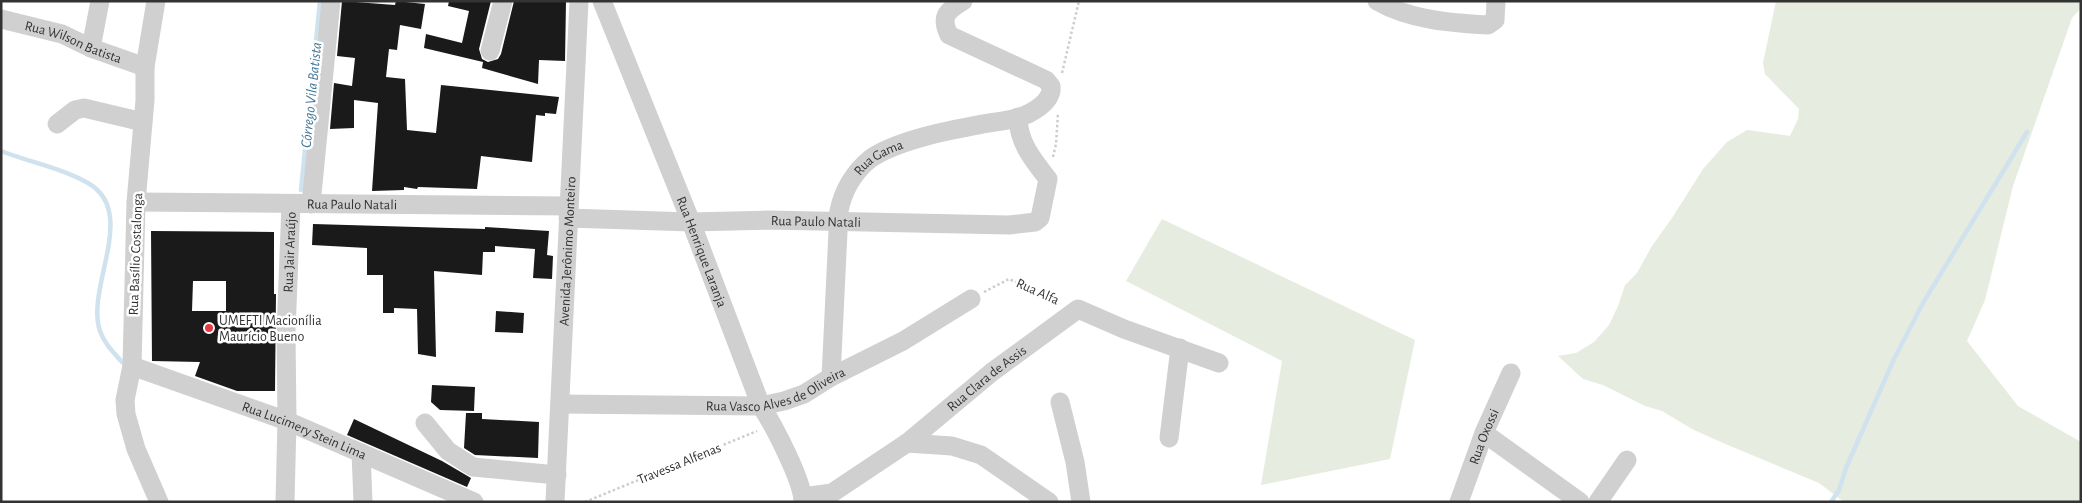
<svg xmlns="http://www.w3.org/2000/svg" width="2082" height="503" viewBox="0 0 2082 503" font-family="'Alegreya Sans',sans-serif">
<rect width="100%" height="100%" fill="#fff"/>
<!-- green -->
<path fill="#e6ecdf" d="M1776 1H2081V8L2072 18 2013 186 1985 300 1967 341 2018 406 2081 442V502H1844L1819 483 1723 443 1692 429 1662 411 1645 406 1603 385 1583 379 1558 356 1576 353 1594 342 1609 325 1618 306 1625 285 1637 273 1652 246 1672 218 1703 169 1727 142 1747 130 1790 136 1798 119 1799 109 1765 74 1763 63Z
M1162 219 1415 340 1390 459 1261 485 1282 361 1126 281Z"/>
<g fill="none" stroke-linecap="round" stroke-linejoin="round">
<!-- stream -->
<path stroke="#cfe2ee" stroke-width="4.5" d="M1 151C29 162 62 168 88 183 139 212 85 288 100 331 104 343 113 352 122 362
M301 190 320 1
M1831 502 1839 490 1846 468 1894 359 1923 303 2027 132"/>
</g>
<!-- building -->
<path fill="#1a1a1a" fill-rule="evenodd" d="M342 1 395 5 396 1 425 4 421 29 400 25 397 50 389 49 386 77 405 79 407 130 436 133 441 85 559 97 556 114 545 113V116L536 115 532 162 481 156 477 189 418 187 417 189 404 187V190L372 191 378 103 354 100V128L330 129 334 83 352 86 355 58 337 56Z
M449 1H491L479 49 482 59 488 62 498 59 501 54 514 1H566L565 61 539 60 538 84 482 68 483 62 424 48 426 34 462 43 469 11 448 6Z
M313 224 485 229V227L549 231 547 255 553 256 552 279 533 278 535 249 495 246V252H483L482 275 434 271 436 357 418 354 417 309 394 308V313H383V275H367V248L312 245Z
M151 231 274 232V294H276L275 391H237L195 376 200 362 152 361ZM193 281H226V311H192Z
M496 311 524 313 523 333 495 332Z
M432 385 475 387 474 411 440 410 431 402Z
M466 413H482V419L539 422 538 458 475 455 464 448Z
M354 419 442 461 471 478 467 487 347 435Z"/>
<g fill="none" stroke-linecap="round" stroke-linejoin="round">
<!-- path -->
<path stroke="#cdcdcd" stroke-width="2.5" stroke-dasharray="2.5 2.5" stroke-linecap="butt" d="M1062 73 1079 1
M1053 157 1056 144 1058 113
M984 292 1009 279 1061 302
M585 502 757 431"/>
<!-- minor -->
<g stroke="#d0d0d0" stroke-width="19">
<path d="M156 1 145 67V100L136 202 132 366 125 400 126 414 136 449 159 502"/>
<path id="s1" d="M602 1 691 222 761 406C773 424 803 481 803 502"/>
<path d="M1377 1C1410 20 1451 23 1488 25L1495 20 1496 1"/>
<path id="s2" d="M1 19 62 34 91 48 145 67"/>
<path d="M91 48 100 1"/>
<path d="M490 51 503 1"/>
<path d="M57 124 75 110 84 108 143 122"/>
<path id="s3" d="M136 202 569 206"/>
<path d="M311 204 331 1"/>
<path id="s4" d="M568 218 691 222 769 220 1009 225 1035 222 1040 218 1048 179C1033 160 1018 142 1018 117"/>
<path id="s5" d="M132 366 287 421 474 502"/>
<path id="s6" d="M831 377 839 211C843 191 854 172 870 159 897 140 951 130 983 124 994 122 1006 121 1017 118 1031 114 1053 102 1051 86L1046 80 949 35C940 16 947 11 963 1"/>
<path d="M1060 402 1075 462 1081 502"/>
<path id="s7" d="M560 404 761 406 784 401 804 394 831 377 903 341 971 299"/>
<path d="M425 423 448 451 473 467 557 475"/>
<path d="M1484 433 1580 502"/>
<path d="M1169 438 1180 348"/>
<path d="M907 443 952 446 981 455 1049 502"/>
<path d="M361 453 363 502"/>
<path id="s8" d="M803 497 832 493 907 443 992 372 1078 309 1124 329 1219 363"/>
<path id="s9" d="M285 502 287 421 286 332 291 204"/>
<path id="s10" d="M555 502 579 1"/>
<path id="s11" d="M1459 502 1484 433 1511 373"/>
<path d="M1598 502 1627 460"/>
</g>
</g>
<!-- markers -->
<circle fill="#e63946" stroke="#fff" stroke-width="2" cx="209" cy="328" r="5"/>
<g text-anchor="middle" stroke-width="5" stroke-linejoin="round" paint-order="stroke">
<!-- street labels -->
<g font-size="14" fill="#333" stroke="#fff">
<text dy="5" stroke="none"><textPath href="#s2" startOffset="76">Rua Wilson Batista</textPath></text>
<text dy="5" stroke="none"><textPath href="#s6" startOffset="236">Rua Gama</textPath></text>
<text dy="5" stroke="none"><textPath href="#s3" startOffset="216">Rua Paulo Natali</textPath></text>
<text dy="5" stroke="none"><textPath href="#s4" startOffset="248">Rua Paulo Natali</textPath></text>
<text dy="5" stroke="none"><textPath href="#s10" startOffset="251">Avenida Jerônimo Monteiro</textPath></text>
<text dy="5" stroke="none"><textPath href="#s9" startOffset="250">Rua Jair Araújo</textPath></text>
<text dy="5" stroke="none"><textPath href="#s1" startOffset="270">Rua Henrique Laranja</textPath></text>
<text transform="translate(135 254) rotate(-88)" y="5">Rua Basílio Costalonga</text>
<text transform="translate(1038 291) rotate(24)" y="5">Rua Alfa</text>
<text dy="5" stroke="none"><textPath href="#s8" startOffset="222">Rua Clara de Assis</textPath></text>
<text dy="5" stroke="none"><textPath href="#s7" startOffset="219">Rua Vasco Alves de Oliveira</textPath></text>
<text dy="5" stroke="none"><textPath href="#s5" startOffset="184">Rua Lucimery Stein Lima</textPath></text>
<text dy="5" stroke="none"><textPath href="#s11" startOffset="70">Rua Oxossi</textPath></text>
<text transform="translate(679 463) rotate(-22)" y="5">Travessa Alfenas</text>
</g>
<!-- poi labels -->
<g font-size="14" fill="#333" stroke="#fff" text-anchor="start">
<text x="219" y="325">UMEFTI Macionília<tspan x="219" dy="16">Maurício Bueno</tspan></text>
</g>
<!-- water labels -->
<g font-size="15" font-style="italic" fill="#3f7597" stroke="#fff">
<text transform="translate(311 95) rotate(-84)" y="5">Córrego Vila Batista</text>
</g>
</g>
<!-- border -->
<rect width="2082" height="503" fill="none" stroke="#333333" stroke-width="5"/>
</svg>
